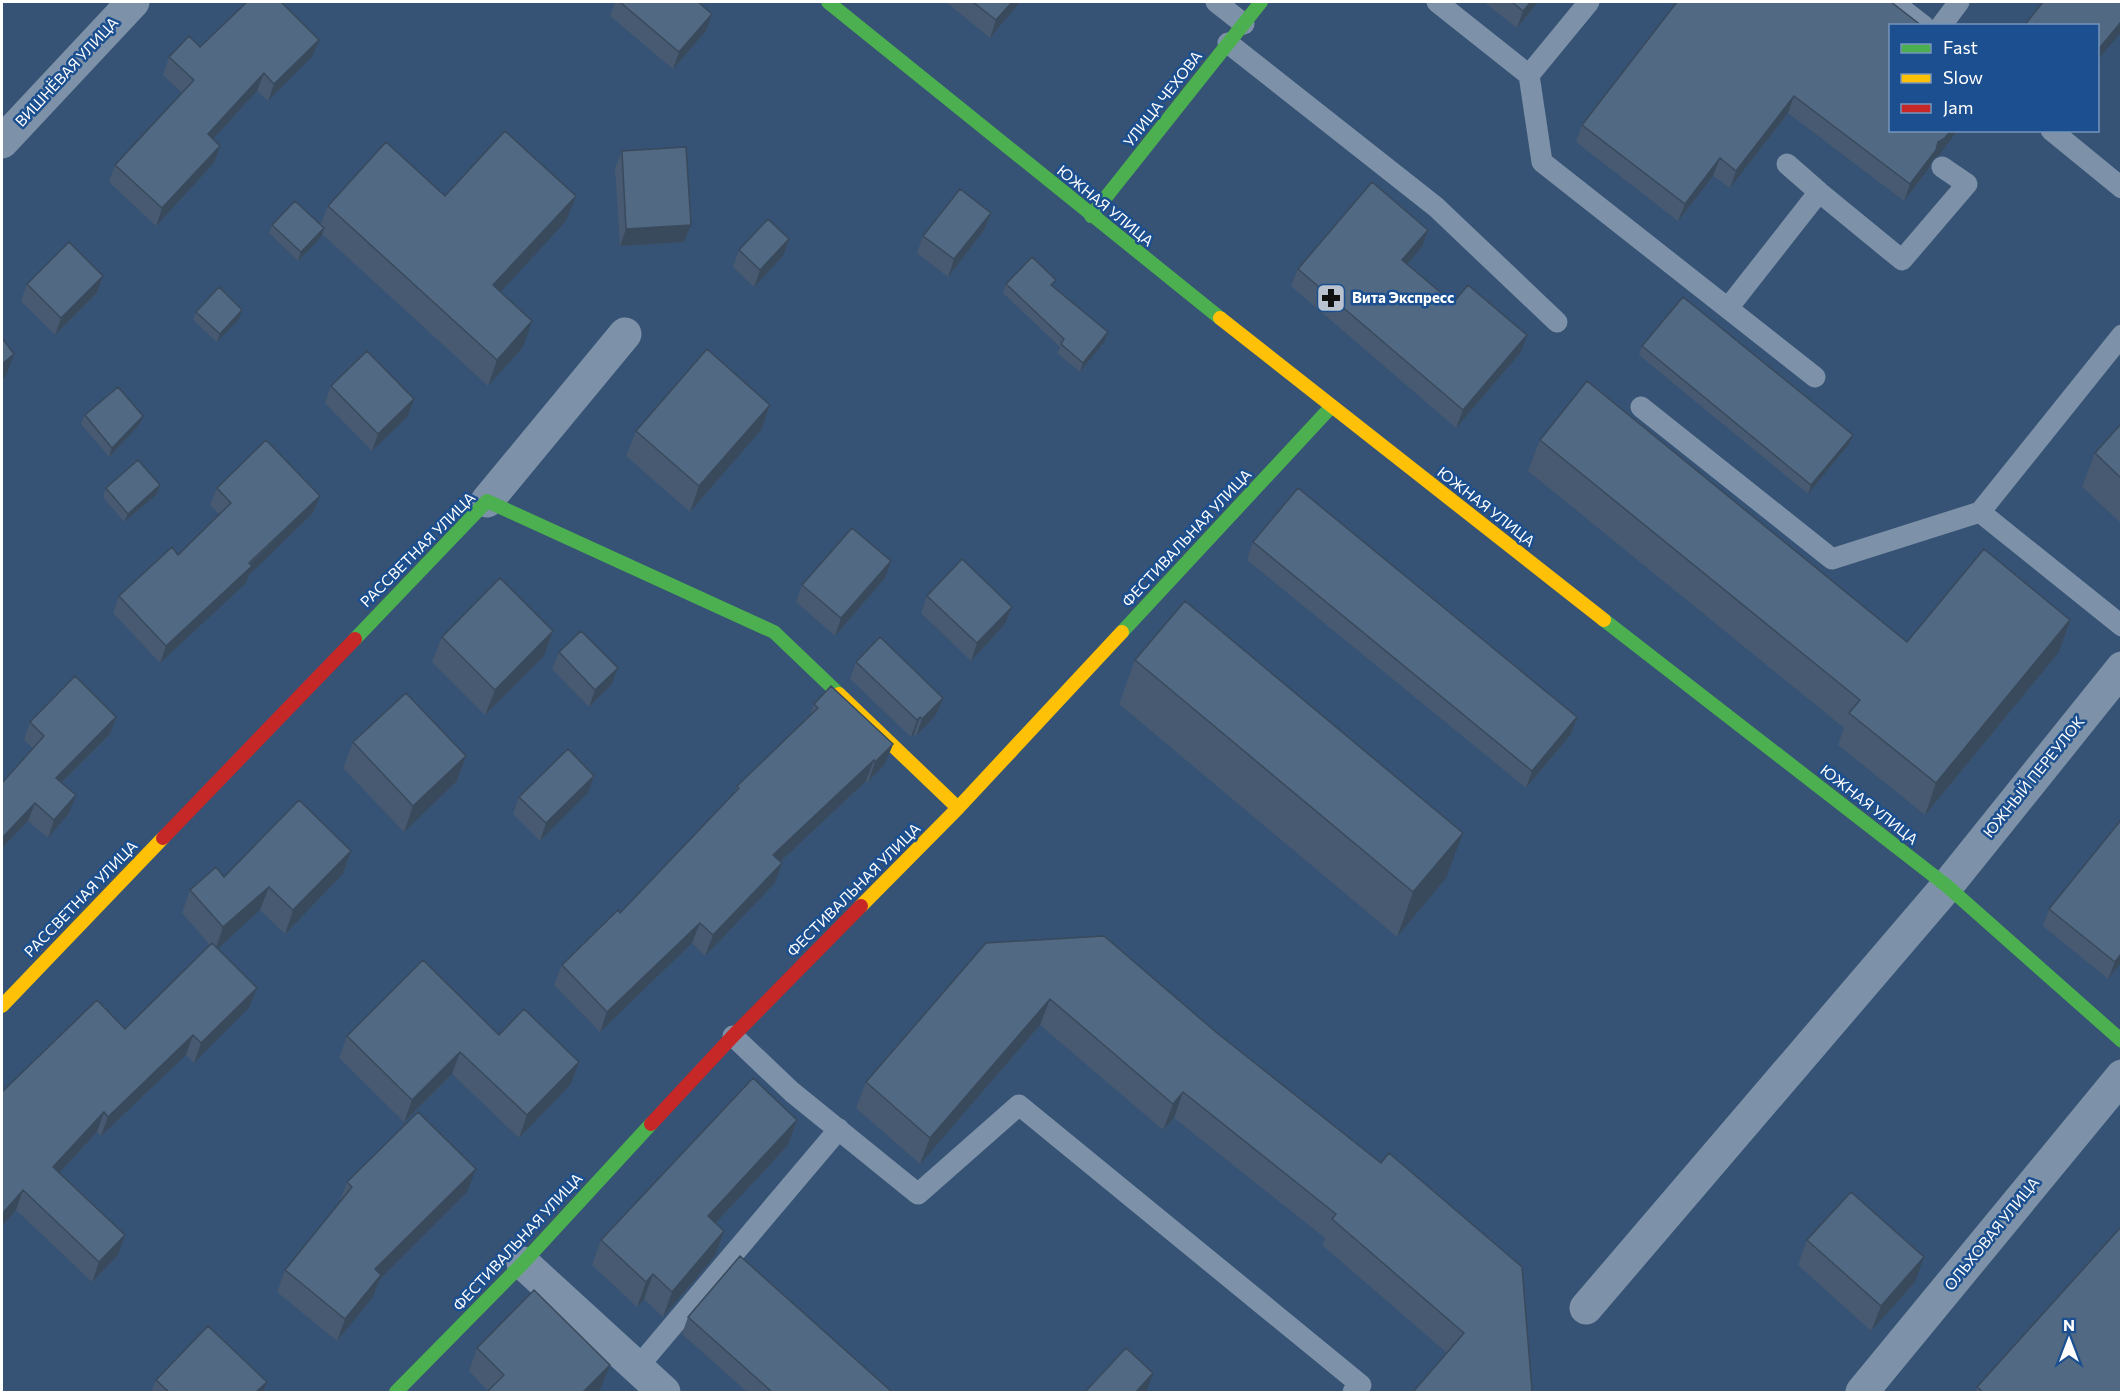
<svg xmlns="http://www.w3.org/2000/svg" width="2123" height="1394" viewBox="0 0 2123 1394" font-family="Commissioner,sans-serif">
<rect width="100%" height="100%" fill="#365274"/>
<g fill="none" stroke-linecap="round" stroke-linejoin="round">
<!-- lane -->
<path stroke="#7d92a8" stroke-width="21" d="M1216 2 1244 24
M1437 2 1529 75 1589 2
M1893 2 1924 26
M1941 26 1959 2
M1228 43 1436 207 1557 322
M1529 75 1542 162 1815 377
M2051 130 2122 188
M1787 164 1819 192
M1728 308 1819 192 1902 260 1967 184 1942 167
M2122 335 1980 512 2122 626
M1641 407 1832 559 1980 512
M733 1036 792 1092 918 1194 1019 1105 1361 1385 1353 1392
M637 1368 839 1129"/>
<!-- street -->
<path stroke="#7d92a8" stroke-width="33" d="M2 142 133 2
M487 501 625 334
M523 1263 664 1392
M1586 1308 1947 886 2122 668
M1862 1392 2122 1076"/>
<!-- fast -->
<path stroke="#4caf50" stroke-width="14" d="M828 2 1220 318
M1091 216 1261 2
M1604 620 1947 886 2122 1041
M1122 632 1331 407
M355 639 487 501 774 632 839 694
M396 1392 523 1263 651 1124"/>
<!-- slow -->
<path stroke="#ffc107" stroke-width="14" d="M1220 318 1604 620
M839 694 958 808
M861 906 958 808 1122 632
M2 1006 163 838"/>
<!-- jam -->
<path stroke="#c62828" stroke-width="14" d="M163 838 355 639
M651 1124 733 1036 861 906"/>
</g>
<!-- wall -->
<path fill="#475a72" d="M615 2H698L706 31 673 69 610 16Z
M946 2H1020L990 38Z
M1484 2H1538L1517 28Z
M1677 2 1890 130H1958L1939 155 1933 159 1929 168 1904 201 1788 113 1730 188 1713 176 1678 221 1576 142 1582 125Z
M200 47 312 57 268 101 257 91 213 139 220 146 214 163 156 226 109 182 115 165 182 93 163 75 169 57Z
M622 151 691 225 684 242 620 246 615 168Z
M445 196 566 221 500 292 523 347 488 386 322 234 321 237 298 261 269 233 272 225H320L328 206Z
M991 213 984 230 948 277 917 253 923 236Z
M1428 230 1422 247 1407 264 1453 303 1521 352 1456 428 1291 286 1298 269Z
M739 250 783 256 754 287 733 267Z
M103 276 97 293 55 335 21 301 27 284Z
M1006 284 1053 287 1108 332 1105 341 1080 372 1057 353 1060 347 1003 293Z
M196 312 239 319 217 342 193 320Z
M1642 346 1853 435 1849 444 1808 494 1639 355Z
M331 386 414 399 408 416 372 451 325 403Z
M770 405 761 430 690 512 626 456 636 431Z
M85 415 139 425 109 457 81 424Z
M2121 424V523L2082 487 2095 453Z
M1540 440 1907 642 2070 620 2059 652 1925 815 1838 745 1844 728 1528 471Z
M160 485 157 494 124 522 103 497 106 488Z
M217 488 320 496 313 513 249 575 246 583 160 663 113 613 119 596 178 555 219 514 210 505Z
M1253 542 1577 717 1571 734 1526 788 1247 560Z
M885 578 835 636 796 602 802 585Z
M927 596 1012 607 1005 624 971 661 921 613Z
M553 631 544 656 485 715 432 662 442 637Z
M559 652 611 685 589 707 552 669Z
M1135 660 1446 878 1397 937 1119 704Z
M856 662 943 698 936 715 916 736 914 734 911 737 850 679Z
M814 704 893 744 885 764 868 782 866 781 781 861 775 883 705 956 692 943 600 1032 554 985 562 965 620 913 734 794 737 786 809 717Z
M116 717 110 734 61 783 69 813 48 838 28 821 2 848V783L33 748 24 740 30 722Z
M353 742 466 756 457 781 404 832 343 768Z
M594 776 588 793 540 841 513 814 519 797Z
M351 851 343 874 285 934 260 910 217 948 249 1008 194 1063 186 1055 101 1136 97 1132 59 1173 118 1255 92 1282 16 1210 2 1226V1092L125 1029 210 945 182 913 190 890 224 877Z
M2049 909 2121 963 2108 979 2043 926Z
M986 943 1217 1033 1381 1163 1522 1267 1447 1353 1322 1245 1325 1238 1174 1118 1163 1130 1040 1025 920 1164 856 1108 866 1082Z
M499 1035 579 1062 571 1084 519 1138 452 1074 404 1122 339 1058 347 1036Z
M797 1120 788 1145 716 1223 724 1231 715 1256 663 1317 644 1299 637 1307 592 1265 601 1240Z
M347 1182 467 1192 380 1279 373 1297 337 1341 277 1292 285 1270 339 1203Z
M1807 1240 1915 1282 1871 1331 1798 1265Z
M688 1317 892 1392H747L682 1334Z
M477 1348 601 1388 488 1391 469 1371Z
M156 1380 267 1382 263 1392H151Z
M1977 1387 2121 1392H1975Z"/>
<!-- shaded-wall -->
<path fill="#394a5c" d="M1012 2H1020L990 38 996 20Z
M1531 2H1538L1517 28 1523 11Z
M712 14 706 31 673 69 679 52Z
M2121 22V32L2097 61V51Z
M319 40 312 57 268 101 274 84Z
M264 73 257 91 202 151 208 134Z
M1794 96 1788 113 1730 188 1736 171Z
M1951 130H1958L1939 155 1933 159 1929 168 1904 201 1910 184 1938 142Z
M220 146 214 163 156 226 162 208Z
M1720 158 1713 176 1678 221 1685 204Z
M576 196 566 221 484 310 493 285Z
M991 213 984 230 948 277 954 259Z
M691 225 684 242 620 246 626 229Z
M324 228 321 237 298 261 301 252Z
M1428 230 1422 247 1396 277 1402 260Z
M789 239 783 256 754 287 760 270Z
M103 276 97 293 55 335 61 318Z
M242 310 239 319 217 342 220 334Z
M532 321 523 347 488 386 497 360Z
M1108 332 1105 341 1080 372 1083 363Z
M1527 335 1521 352 1456 428 1463 410Z
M14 354 6 376 2 380V364Z
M414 399 408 416 372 451 378 434Z
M770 405 761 430 690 512 699 486Z
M143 416 139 425 109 457 112 448Z
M1853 435 1849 444 1808 494 1811 485Z
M160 485 157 494 124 522 128 514Z
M320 496 313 513 249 575 246 583 160 663 166 646Z
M891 561 885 578 835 636 841 618Z
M1012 607 1005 624 971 661 977 643Z
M2070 620 2059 652 1925 815 1936 783Z
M553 631 544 656 485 715 495 690Z
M618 668 611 685 589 707 595 690Z
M943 698 936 715 916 736 922 719Z
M116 717 110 734 49 795 56 778Z
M920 717 914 734 911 737 917 720Z
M1577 717 1571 734 1526 788 1532 771Z
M893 744 885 764 868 782 875 762Z
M466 756 457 781 404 832 413 806Z
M874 760 866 781 766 875 773 855Z
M594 776 588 793 540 841 546 823Z
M76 795 69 813 48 838 54 820Z
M35 803 28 821 2 848V838Z
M1463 833 1446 878 1397 937 1413 892Z
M351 851 343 874 285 934 293 910Z
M782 863 775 883 705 956 713 935Z
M269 887 260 910 215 951 223 927Z
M700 923 692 943 600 1032 607 1012Z
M2121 954V963L2108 979 2115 962Z
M257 988 249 1008 194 1063 201 1043Z
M1050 999 1040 1025 920 1164 930 1138Z
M193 1035 186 1055 101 1136 108 1117Z
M460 1052 452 1074 404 1122 412 1100Z
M579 1062 571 1084 519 1138 527 1115Z
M1183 1092 1174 1118 1163 1130 1173 1104Z
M104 1112 97 1132 46 1187 53 1167Z
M797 1120 788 1145 699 1241 708 1216Z
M476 1169 467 1192 380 1279 373 1297 337 1341 345 1319 375 1269Z
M23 1190 16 1210 2 1226V1214Z
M724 1231 715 1256 663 1317 672 1292Z
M125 1235 118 1255 92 1282 99 1262Z
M1924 1257 1915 1282 1871 1331 1881 1306Z
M653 1274 644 1299 637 1307 646 1282Z
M610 1365 601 1388 597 1392H583Z
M1153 1373 1147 1391 1145 1392H1136Z
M267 1382 263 1392H256Z"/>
<!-- building -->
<path fill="#526984" stroke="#394a5c" stroke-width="1.5" d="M247 2H281L319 40 274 84 264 73 208 134 220 146 162 208 115 165 194 80 169 57 189 36 200 47Z
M620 2H698L712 14 679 52Z
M973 2H1012L996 20Z
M1512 2H1531L1523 11Z
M1677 2H1891L1922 26H1890V130H1951L1945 138 1938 142 1936 150 1910 184 1794 96 1736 171 1720 158 1685 204 1582 125Z
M2043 2H2121V22L2097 51V26H2024Z
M505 131 576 196 493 285 532 321 497 360 328 206 386 142 445 196Z
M686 147 691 225 626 229 622 151Z
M1372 182 1428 230 1402 260 1453 303 1468 285 1527 335 1463 410 1298 269Z
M960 189 991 213 954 259 923 236Z
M295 201 324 228 301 252 272 225Z
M768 219 789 239 760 270 739 250Z
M69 242 103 276 61 318 27 284Z
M1032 257 1056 280 1051 285 1108 332 1083 363 1061 344 1064 339 1006 284Z
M219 287 242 310 220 334 196 312Z
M1683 297 1853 435 1811 485 1642 346Z
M2 338 14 354 2 364Z
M707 349 770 405 699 486 636 431Z
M367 351 414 399 378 434 331 386Z
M1587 381 1907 642 1984 549 2070 620 1936 783 1849 713 1860 700 1540 440Z
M118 387 143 416 112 448 85 415Z
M2121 424V478L2095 453Z
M266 440 320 496 249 563 252 566 166 646 119 596 172 547 178 555 231 503 217 488Z
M138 460 160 485 128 514 106 488Z
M1298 488 1577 717 1532 771 1253 542Z
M852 528 891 561 841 618 802 585Z
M962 559 1012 607 977 643 927 596Z
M500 578 553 631 495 690 442 637Z
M1185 601 1463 833 1413 892 1135 660Z
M581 631 618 668 595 690 559 652Z
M880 637 943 698 922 719 920 717 917 720 856 662Z
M75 676 116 717 56 778 76 795 54 820 35 803 2 838V783L44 736 30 722Z
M831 686 893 744 875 762 874 760 773 855 782 863 713 935 700 923 607 1012 562 965 618 910 620 913 739 788 737 786 818 708 814 704Z
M406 693 466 756 413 806 353 742Z
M568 749 594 776 546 823 519 797Z
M299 800 351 851 293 910 269 887 223 927 190 890 216 867 224 877Z
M2121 820V954L2115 962 2049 909Z
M1104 936 1217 1033 1381 1163 1389 1153 1522 1267 1532 1391 1530 1392H1413L1464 1333 1332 1219 1336 1214 1183 1092 1173 1104 1050 999 930 1138 866 1082 986 943Z
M212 943 257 988 201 1043 193 1035 108 1117 104 1112 53 1167 125 1235 99 1262 23 1190 2 1214V1092L97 1000 125 1029Z
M423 960 499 1035 524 1009 579 1062 527 1115 460 1052 412 1100 347 1036Z
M753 1078 797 1120 708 1216 724 1231 672 1292 653 1274 646 1282 601 1240Z
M418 1112 476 1169 375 1269 381 1275 345 1319 285 1270 352 1187 347 1182Z
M1851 1192 1924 1257 1881 1306 1807 1240Z
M2121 1227V1392H1983L1977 1387Z
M740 1256 892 1392H772L688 1317Z
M534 1290 610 1365 583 1392H487L504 1375 477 1348Z
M208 1326 267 1382 256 1392H169L156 1380Z
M1126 1348 1153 1373 1136 1392H1085Z"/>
<!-- icons -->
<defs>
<g id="pharmacy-square" transform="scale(1.5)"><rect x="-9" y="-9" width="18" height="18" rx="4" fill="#b9c2ce" stroke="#1b4f8f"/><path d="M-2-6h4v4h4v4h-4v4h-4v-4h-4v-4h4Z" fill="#111"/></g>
</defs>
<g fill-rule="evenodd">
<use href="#pharmacy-square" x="1331" y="298"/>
</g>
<g text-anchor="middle" stroke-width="5" stroke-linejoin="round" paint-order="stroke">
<!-- street labels -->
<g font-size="15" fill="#fff" stroke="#1b4f8f">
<text transform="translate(67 72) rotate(-47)" y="5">ВИШНЁВАЯ УЛИЦА</text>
<text transform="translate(1163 99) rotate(-52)" y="5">УЛИЦА ЧЕХОВА</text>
<text transform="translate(1105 206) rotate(39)" y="5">ЮЖНАЯ УЛИЦА</text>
<text transform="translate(1486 507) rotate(38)" y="5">ЮЖНАЯ УЛИЦА</text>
<text transform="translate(1187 538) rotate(-47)" y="5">ФЕСТИВАЛЬНАЯ УЛИЦА</text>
<text transform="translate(418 550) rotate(-45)" y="5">РАССВЕТНАЯ УЛИЦА</text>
<text transform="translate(2034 777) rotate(-51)" y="5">ЮЖНЫЙ ПЕРЕУЛОК</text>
<text transform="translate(1869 805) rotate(38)" y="5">ЮЖНАЯ УЛИЦА</text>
<text transform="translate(854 890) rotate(-45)" y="5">ФЕСТИВАЛЬНАЯ УЛИЦА</text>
<text transform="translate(81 899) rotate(-46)" y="5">РАССВЕТНАЯ УЛИЦА</text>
<text transform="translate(1992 1234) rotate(-51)" y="5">ОЛЬХОВАЯ УЛИЦА</text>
<text transform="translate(518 1242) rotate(-47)" y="5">ФЕСТИВАЛЬНАЯ УЛИЦА</text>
</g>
<!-- poi labels -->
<g font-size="15" font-weight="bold" fill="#fff" stroke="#1b4f8f" text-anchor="start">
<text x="1352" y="303">Вита Экспресс</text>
</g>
</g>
<!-- border -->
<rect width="2123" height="1394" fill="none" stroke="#ffffff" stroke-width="6"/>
<!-- legend -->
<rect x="1889" y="24" width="210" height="108" fill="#1b4f8f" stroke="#7695bc" stroke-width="1.5"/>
<rect x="1901" y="44" width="30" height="9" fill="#4caf50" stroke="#7695bc" stroke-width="1.5"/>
<text x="1943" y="54" font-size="18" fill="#ffffff">Fast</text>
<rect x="1901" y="74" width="30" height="9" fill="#ffc107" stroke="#7695bc" stroke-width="1.5"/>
<text x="1943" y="84" font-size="18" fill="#ffffff">Slow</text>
<rect x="1901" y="104" width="30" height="9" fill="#c62828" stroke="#7695bc" stroke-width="1.5"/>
<text x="1943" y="114" font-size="18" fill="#ffffff">Jam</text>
<!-- north arrow -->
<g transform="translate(2069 1340)" stroke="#1b4f8f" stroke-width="4.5" paint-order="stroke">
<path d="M0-4.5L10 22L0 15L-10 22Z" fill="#ffffff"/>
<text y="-9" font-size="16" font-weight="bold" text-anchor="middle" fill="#ffffff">N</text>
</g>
</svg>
